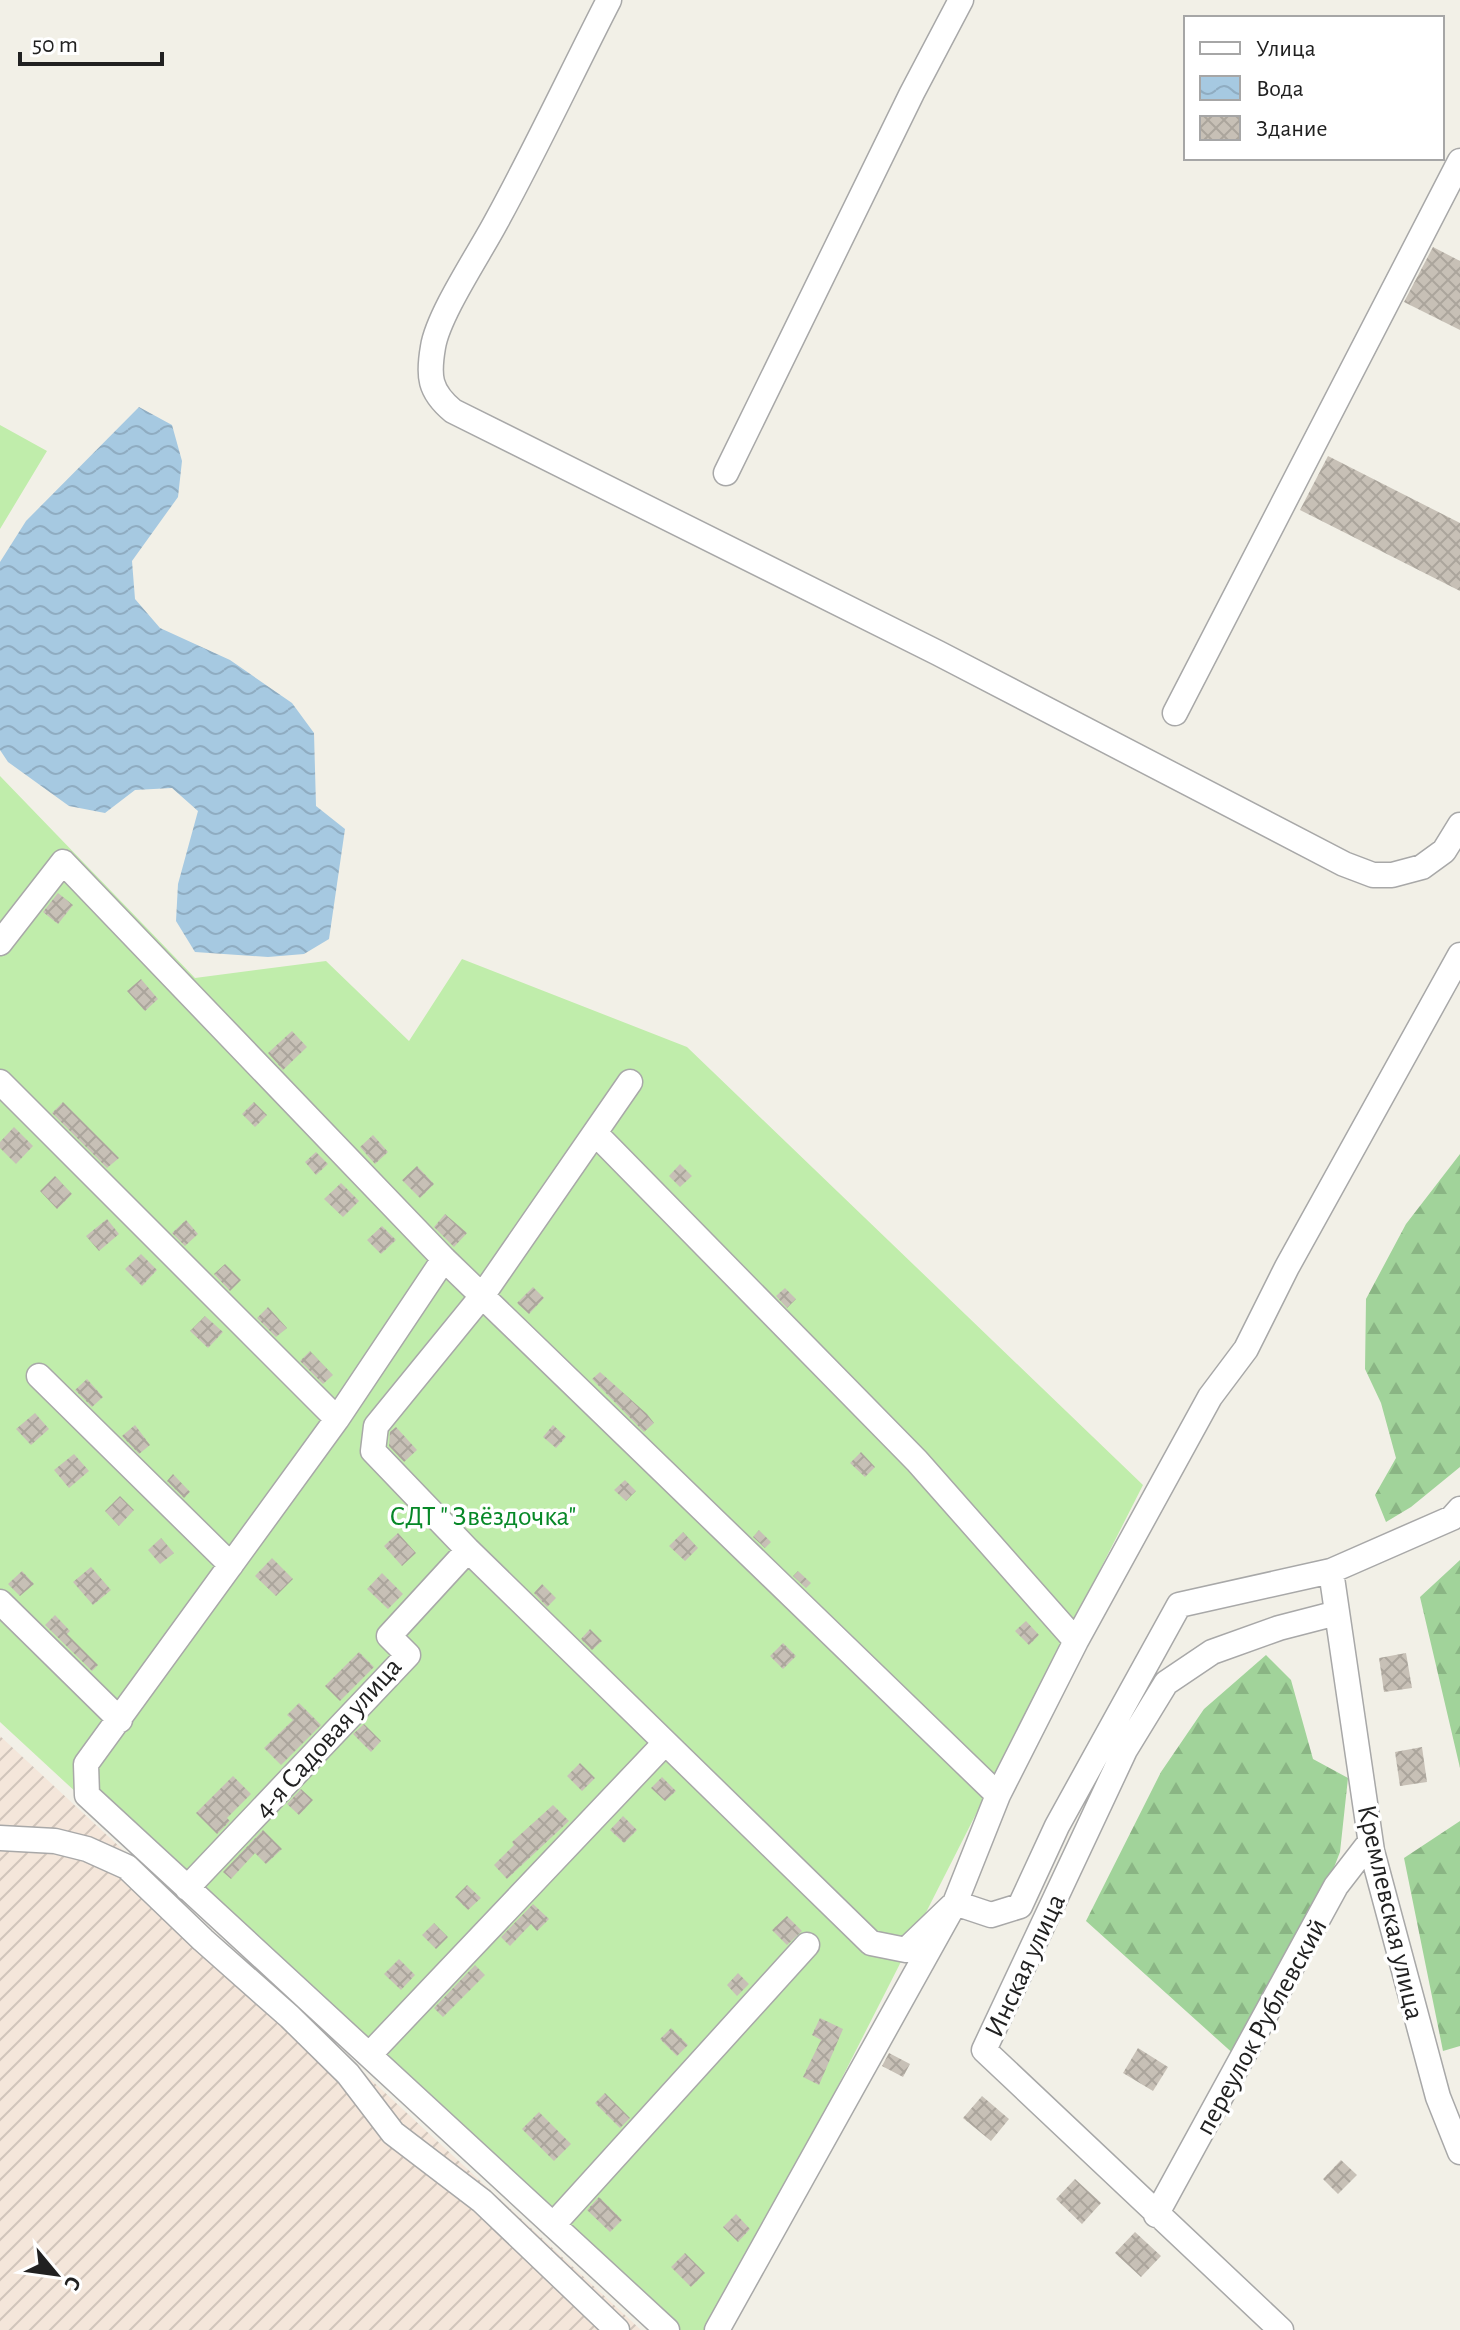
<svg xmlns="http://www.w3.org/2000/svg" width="1460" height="2330" viewBox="0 0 1460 2330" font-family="'Alegreya Sans',sans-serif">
<defs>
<pattern id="military-furrows" width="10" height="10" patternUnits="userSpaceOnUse" patternTransform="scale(2)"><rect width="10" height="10" fill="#f4e6da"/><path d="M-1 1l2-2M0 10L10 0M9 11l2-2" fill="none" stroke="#d1c5bb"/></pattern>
<pattern id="forest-firs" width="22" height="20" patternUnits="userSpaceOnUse" patternTransform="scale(2)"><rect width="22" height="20" fill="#a1d39a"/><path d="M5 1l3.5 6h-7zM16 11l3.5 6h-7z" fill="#8ab584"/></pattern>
<pattern id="water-waves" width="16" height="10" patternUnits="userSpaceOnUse" patternTransform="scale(2)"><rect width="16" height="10" fill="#a6c9e1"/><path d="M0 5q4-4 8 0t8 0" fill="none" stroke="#8facc1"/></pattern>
<pattern id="building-cross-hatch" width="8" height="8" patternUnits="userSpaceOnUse" patternTransform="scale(2)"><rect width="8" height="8" fill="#c7c0b6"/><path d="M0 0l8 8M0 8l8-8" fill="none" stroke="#aba59c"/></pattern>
</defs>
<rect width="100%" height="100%" fill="#f2f0e7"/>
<!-- military -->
<path fill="url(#military-furrows)" d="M0 1736 641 2330H0Z"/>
<!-- grass -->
<path fill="#c0edab" d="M0 425 47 451 0 529Z
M0 776 195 978 326 961 409 1041 462 959 687 1047 1143 1485 714 2330H658L0 1722Z"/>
<!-- forest -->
<path fill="url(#forest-firs)" d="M1460 1154V1467L1411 1507 1386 1522 1375 1495 1396 1458 1381 1403 1365 1369 1366 1299 1406 1224Z
M1460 1560V1768L1420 1597Z
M1266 1655 1291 1680 1313 1759 1348 1778 1340 1852 1301 1952 1237 2057 1086 1921 1161 1772 1204 1709Z
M1460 1821V2046L1443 2051 1404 1858Z"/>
<!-- water -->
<path fill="url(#water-waves)" d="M139 407 172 425 182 461 178 497 132 561 135 599 160 628 230 660 292 703 314 733 316 806 345 829 329 939 304 954 268 957 195 952 176 921 178 884 198 811 172 788 135 790 105 813 69 806 8 762 0 750V562L26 521Z"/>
<!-- building -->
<path fill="url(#building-cross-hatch)" d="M1433 247 1460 261V330L1404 302Z
M1328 456 1460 523V591L1300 510Z
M58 893 73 905 58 924 43 912Z
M141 979 158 999 145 1011 127 991Z
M292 1031 307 1047 283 1070 268 1053Z
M63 1102 119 1158 107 1168 52 1113Z
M254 1102 267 1115 255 1127 242 1114Z
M14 1127 33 1146 16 1164 0 1148V1142Z
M373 1135 388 1152 375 1164 360 1147Z
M316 1152 328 1164 316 1175 305 1162Z
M680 1164 692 1176 680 1187 669 1176Z
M417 1166 434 1184 420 1198 402 1180Z
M55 1176 72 1194 57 1209 40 1191Z
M341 1183 359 1201 343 1217 324 1199Z
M445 1214 467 1233 454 1247 434 1227Z
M107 1219 119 1234 99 1251 86 1236Z
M186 1220 198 1234 185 1246 172 1233Z
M382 1226 396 1240 381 1254 367 1240Z
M141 1254 157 1270 142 1286 125 1269Z
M225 1264 241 1280 230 1291 214 1274Z
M533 1287 544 1298 529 1314 517 1303Z
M785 1288 796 1299 787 1308 776 1296Z
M268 1307 287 1328 276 1337 257 1318Z
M205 1316 223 1332 208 1348 190 1331Z
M310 1351 333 1375 323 1384 300 1361Z
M600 1372 647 1414 654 1423 644 1432 592 1379Z
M87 1379 103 1397 92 1407 75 1390Z
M35 1413 49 1429 31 1445 16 1429Z
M135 1425 150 1445 139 1454 122 1436Z
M553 1425 566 1437 556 1448 543 1437Z
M396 1427 417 1450 404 1462 389 1446 390 1432Z
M861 1452 875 1467 865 1477 850 1463Z
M74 1454 89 1471 69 1488 54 1470Z
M173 1474 190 1492 184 1498 167 1481Z
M625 1480 636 1491 626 1501 614 1490Z
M120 1496 134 1510 119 1526 105 1511Z
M759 1530 771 1542 765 1548 753 1537Z
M683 1532 698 1548 685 1561 669 1546Z
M398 1533 416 1553 402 1566 384 1546Z
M161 1538 174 1553 160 1564 148 1550Z
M272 1558 293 1579 276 1596 255 1576Z
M91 1567 111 1590 93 1605 73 1582Z
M22 1571 34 1584 20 1596 8 1584Z
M798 1571 811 1583 806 1588 793 1576Z
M382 1573 403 1594 388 1609 367 1589Z
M542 1584 556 1598 547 1607 534 1593Z
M55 1615 70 1631 67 1634 98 1665 92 1671 45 1625Z
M1026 1621 1039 1635 1029 1645 1015 1631Z
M590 1629 602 1641 592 1650 581 1639Z
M783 1643 796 1656 783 1669 770 1656Z
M359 1652 374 1667 340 1701 325 1686Z
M1406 1653 1412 1688 1384 1692 1379 1658Z
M299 1703 321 1725 281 1765 264 1748 293 1720 287 1715Z
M364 1724 381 1741 371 1752 353 1734Z
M1422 1747 1427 1782 1400 1786 1395 1752Z
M580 1763 595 1778 582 1791 567 1776Z
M233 1776 251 1794 227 1818 230 1821 217 1834 196 1813Z
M662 1777 676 1791 665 1801 651 1788Z
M301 1789 313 1800 299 1815 287 1804Z
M553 1805 569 1821 507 1879 494 1865 514 1845 512 1842Z
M623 1816 637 1830 624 1843 610 1830Z
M263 1830 282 1849 266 1864 255 1853 231 1879 223 1872Z
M467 1885 481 1898 468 1910 455 1897Z
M533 1904 549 1919 537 1931 531 1924 510 1946 501 1937Z
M787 1916 802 1931 787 1945 772 1930Z
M434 1923 448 1937 436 1949 422 1935Z
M399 1959 415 1975 401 1990 384 1974Z
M475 1965 485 1975 443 2017 434 2008Z
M738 1973 749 1984 737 1996 727 1985Z
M820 2018 843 2029 819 2085 803 2077 821 2040 812 2035Z
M671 2028 688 2045 677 2056 660 2039Z
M1138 2048 1168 2067 1153 2091 1123 2073Z
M889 2053 910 2064 903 2077 882 2066Z
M605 2093 630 2118 620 2128 595 2103Z
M982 2096 1009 2119 991 2141 963 2118Z
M539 2112 571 2144 554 2161 522 2129Z
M1341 2160 1357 2175 1338 2194 1323 2179Z
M1075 2179 1101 2203 1082 2224 1056 2199Z
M599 2197 622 2220 610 2232 587 2210Z
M736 2214 750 2229 738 2242 723 2227Z
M1135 2232 1161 2256 1141 2277 1115 2253Z
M685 2253 705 2273 691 2287 671 2267Z"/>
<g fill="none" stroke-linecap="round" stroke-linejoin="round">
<!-- minor casing -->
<g stroke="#a8a8a8" stroke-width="27">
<path id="minor" d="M609 0C571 74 536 149 496 222 479 254 438 315 433 347 428 376 429 391 453 411L938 653 1344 864 1373 875H1392L1422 867 1444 851 1460 825
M726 473 912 93 961 0
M1175 713 1460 161
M0 943 63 862 444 1259 998 1795
M0 1082 337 1419
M630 1082 482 1296 376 1426 373 1451 468 1550 871 1943 906 1950 955 1903 998 1795 1076 1641 1210 1397 1246 1349 1287 1267 1460 955
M595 1133 917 1461 1076 1641
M444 1259 337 1419 86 1764 87 1795 667 2330
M39 1376 231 1565
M1331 1571 1372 1851 1438 2097 1460 2152
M0 1602 120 1720
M0 1838 55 1841 87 1849 127 1867 203 1940 290 2017 348 2074 393 2133 482 2201 617 2330
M187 1888 408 1655 389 1636 468 1550
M369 2055 665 1743
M1156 2215 1336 1886 1370 1842
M553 2225 807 1945
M717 2330 955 1903 991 1915 1020 1906 1057 1826 1179 1605 1331 1571 1452 1518 1460 1509
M1281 2330 984 2050 1125 1750 1166 1683 1212 1652 1279 1628 1337 1613"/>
</g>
<!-- minor -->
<use href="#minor" stroke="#fff" stroke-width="24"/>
</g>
<g text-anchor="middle" stroke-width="7" stroke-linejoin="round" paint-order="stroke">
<!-- park labels -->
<g font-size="28" fill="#068827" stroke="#fff">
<text x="483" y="1525">СДТ " Звёздочка"</text>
</g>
<!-- street labels -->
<g font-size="28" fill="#212121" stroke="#fff">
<text transform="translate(327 1737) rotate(-48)" y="10">4-я Садовая улица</text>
<text transform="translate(1392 1912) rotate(77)" y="10">Кремлевская улица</text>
<text transform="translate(1024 1965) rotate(-65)" y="10">Инская улица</text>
<text transform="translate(1260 2026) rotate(-61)" y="10">переулок Рублевский</text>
</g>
</g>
<!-- legend -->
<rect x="1184" y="16" width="260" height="144" fill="#ffffff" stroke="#a6a6a6" stroke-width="2"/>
<rect x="1200" y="42" width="40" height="12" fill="#ffffff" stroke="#a6a6a6" stroke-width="2"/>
<text x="1256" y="56" font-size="24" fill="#212121">Улица</text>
<rect x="1200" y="76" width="40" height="24" fill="url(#water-waves)" stroke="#a6a6a6" stroke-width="2"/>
<text x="1256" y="96" font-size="24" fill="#212121">Вода</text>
<rect x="1200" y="116" width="40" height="24" fill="url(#building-cross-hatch)" stroke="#a6a6a6" stroke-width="2"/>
<text x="1256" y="136" font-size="24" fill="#212121">Здание</text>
<!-- north arrow -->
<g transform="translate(56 2274) rotate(119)" stroke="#ffffff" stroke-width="6" paint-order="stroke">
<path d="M0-6L14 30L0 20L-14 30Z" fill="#212121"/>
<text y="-12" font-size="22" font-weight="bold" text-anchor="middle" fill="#212121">С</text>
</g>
<!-- scale -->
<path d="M20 52v12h142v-12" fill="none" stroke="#212121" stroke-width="4"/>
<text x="32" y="52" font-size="24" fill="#212121" stroke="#ffffff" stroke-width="6" paint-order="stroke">50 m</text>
</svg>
